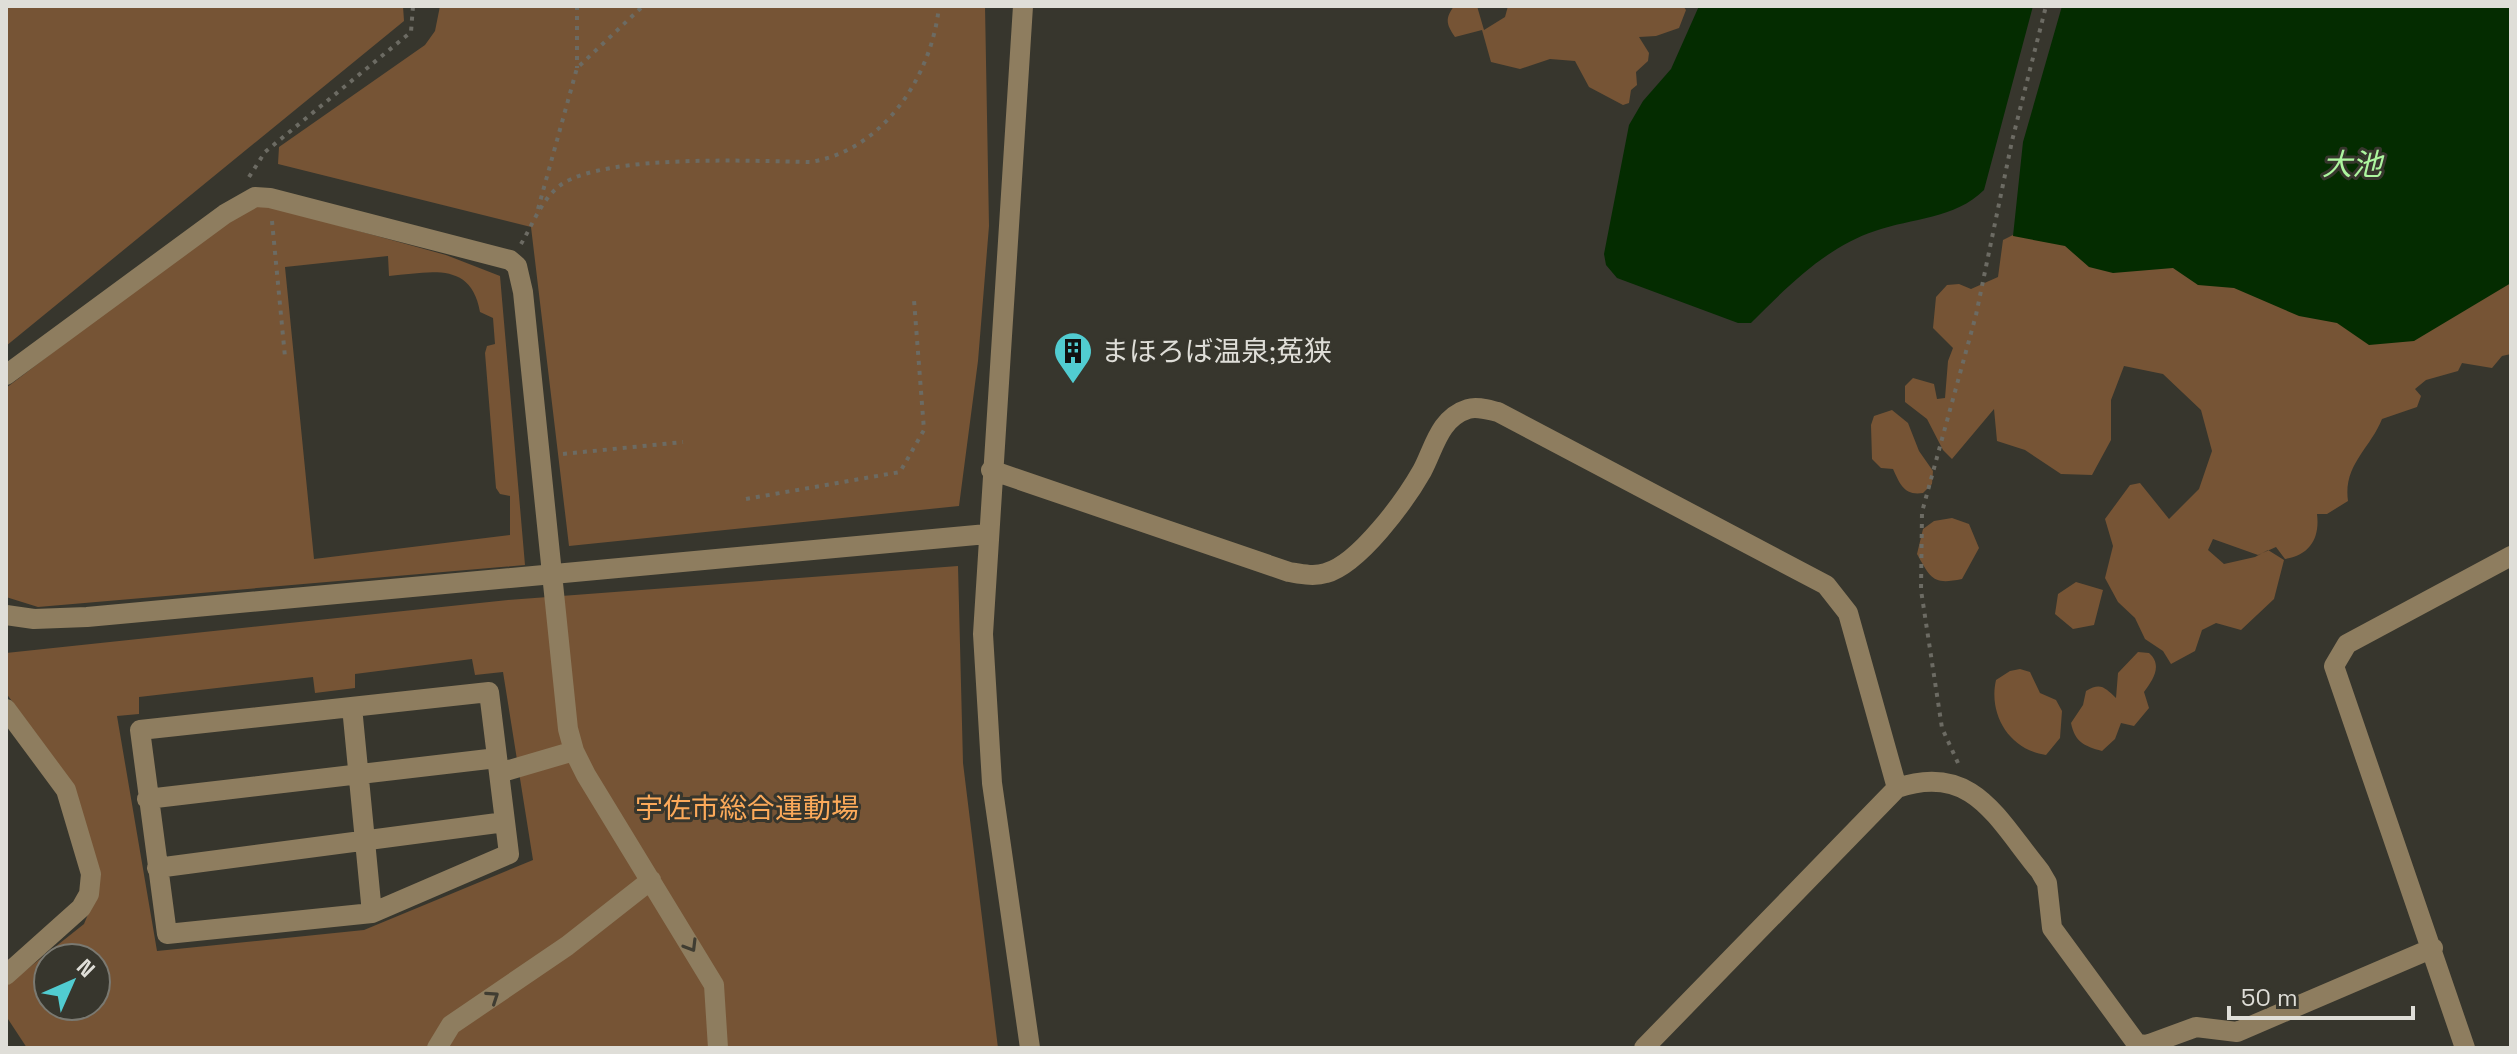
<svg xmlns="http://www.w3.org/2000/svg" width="2517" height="1054" viewBox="0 0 2517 1054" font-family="'Space Grotesk','Noto Sans JP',sans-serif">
<rect width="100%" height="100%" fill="#37362d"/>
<!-- green -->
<path fill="#765435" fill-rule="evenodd" d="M6 6H403L404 21 6 346Z
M440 6H985L989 226 978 361 959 506 569 546 531 227 278 164 279 147 425 45 435 31Z
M1454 6H1477L1484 30 1505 17 1508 6H1683L1686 10 1679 28 1656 36 1639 37 1649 53 1648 61 1636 72 1637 85 1631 90 1629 103 1623 105 1589 87 1575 61 1550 59 1520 69 1491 62 1482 30 1455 37C1446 24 1445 19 1454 6Z
M257 203 446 255 500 276 525 565 38 607 6 597V388L207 235ZM388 256 389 276C429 273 471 260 480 312L493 318 495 344 487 346 485 353 496 488 500 494 510 496V535L314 559 285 267Z
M2025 229 2511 258V354L2502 356 2492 368 2462 363 2458 371 2426 380 2415 389 2421 396 2417 407 2382 419C2370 449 2343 465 2348 501L2327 514H2317C2320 538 2310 555 2285 559L2276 547 2258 555 2213 539 2208 550 2224 564 2255 557 2268 550 2284 560 2274 599 2241 630 2216 623 2202 630 2195 651 2171 664 2163 651 2145 639 2135 618 2118 602 2105 578 2113 546 2105 519 2130 485 2140 483 2169 519 2199 489 2212 451 2201 410 2163 374 2124 366 2111 400V440L2092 475 2061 474 2025 450 1997 441 1994 409 1952 459 1943 450 1927 419 1905 402V386L1913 378 1934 384 1937 399 1945 398 1948 361 1953 348 1933 328 1936 297 1947 285 1959 284 1971 289 1998 277 2003 240Z
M1892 410 1908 423 1919 451 1933 471 1932 484 1923 493C1904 496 1900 484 1893 469L1881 468 1872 459 1871 425 1874 416Z
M1952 518 1969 524 1979 548 1962 579C1933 585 1931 579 1917 554L1923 529 1934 521Z
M958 566 963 763 998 1048H27L6 1016V986L84 924 96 895 47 749 6 693V653L508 600ZM472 659 475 675 503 672 533 860 364 930 157 951 117 716 139 714V697L313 677 315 693 355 688V674ZM48 958H96V1006H48Z
M2076 582 2103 590 2094 625 2073 629 2055 614 2058 594Z
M2138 652 2149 653C2163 665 2153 680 2144 692L2149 708 2134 726 2121 723 2115 739 2102 751C2084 746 2075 742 2071 723L2083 705 2086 691C2101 682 2105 688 2116 698L2118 673Z
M2020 669 2030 672 2040 693 2056 700 2062 711 2060 738 2046 755C2010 750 1988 715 1996 680L2010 671Z"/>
<!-- water -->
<path fill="#042c00" d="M1699 6H2033L1984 190C1955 219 1912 218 1875 231 1826 247 1787 287 1751 323H1738L1617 278 1606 265 1604 254 1629 125 1643 101 1671 69Z
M2062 6H2511V283L2414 341 2369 345 2337 323 2299 316 2234 288 2198 285 2173 268 2113 273 2089 267 2065 246 2013 236 2023 142Z"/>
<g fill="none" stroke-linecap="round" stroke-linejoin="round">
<!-- path -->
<path stroke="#6c6b63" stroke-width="4" stroke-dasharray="4 6" stroke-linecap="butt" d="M577 6V68
M249 177 265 152 411 32 413 6
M538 209 577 68 643 6
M272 221 285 357
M521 244C533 224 542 198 562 184 608 154 753 161 810 162 883 151 932 76 939 6
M563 454 683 442
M746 499 900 472 924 430 914 300
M1958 763 1942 728 1921 590 1922 512 1976 315 2012 141 2046 6"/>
<!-- minor -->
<path stroke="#8e7d5f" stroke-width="20" d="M1023 6 983 634 992 783 1030 1048
M6 375 225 214 255 197 270 198 510 260 517 266 523 292 568 729 574 751 586 775 714 985 718 1048
M991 470 1289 572C1301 574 1314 577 1326 573 1359 564 1405 501 1422 471 1434 449 1439 418 1468 409 1477 406 1489 410 1498 412L1826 585 1848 613 1897 788
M6 615 34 619 87 617 987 534
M489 692 509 854 372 913 167 934 140 730Z
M352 707 372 913
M6 709 66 790 91 874 89 894 81 908 6 975
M499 773 574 751
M147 799 497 758
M157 868 505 822
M437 1048 451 1025 567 946 651 880
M1644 1048 1897 788C1973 762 1997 819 2040 871L2047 883 2052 928 2137 1044 2147 1045 2196 1027 2237 1032 2433 948
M2465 1048 2334 666 2347 644 2511 556"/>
</g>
<!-- one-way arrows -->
<defs><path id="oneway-chevron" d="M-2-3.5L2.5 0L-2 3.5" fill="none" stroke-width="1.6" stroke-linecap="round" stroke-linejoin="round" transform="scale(2)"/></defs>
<g stroke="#403d32">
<use href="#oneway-chevron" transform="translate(691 946) rotate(59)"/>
<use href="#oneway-chevron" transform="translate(493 997) rotate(-34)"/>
</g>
<!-- icons -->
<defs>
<g id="building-pin" transform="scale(2)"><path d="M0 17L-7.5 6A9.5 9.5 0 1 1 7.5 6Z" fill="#51ccd1" stroke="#37362d"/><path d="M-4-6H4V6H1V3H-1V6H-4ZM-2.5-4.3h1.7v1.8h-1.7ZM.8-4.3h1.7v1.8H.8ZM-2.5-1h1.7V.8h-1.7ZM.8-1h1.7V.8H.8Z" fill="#111"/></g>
</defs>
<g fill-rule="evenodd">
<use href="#building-pin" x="1073" y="351"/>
</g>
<g text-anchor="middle" stroke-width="6" stroke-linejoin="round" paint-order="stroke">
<!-- poi labels -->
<g font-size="28" fill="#dfded8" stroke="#37362d" text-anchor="start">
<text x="1101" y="361">まほろば温泉;菟狭</text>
</g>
<!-- park labels -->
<g font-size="28" fill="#fcaa5a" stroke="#37362d">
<text x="747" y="818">宇佐市総合運動場</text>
</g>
<!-- water labels -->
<g font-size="30" font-style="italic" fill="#adf69f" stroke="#37362d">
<text x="2352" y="175">大池</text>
</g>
</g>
<!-- border -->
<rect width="2517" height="1054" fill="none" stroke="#dfded8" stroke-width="16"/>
<!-- north arrow -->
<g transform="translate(72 982) rotate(45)"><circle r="38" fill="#37362d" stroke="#7a7971" stroke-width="2"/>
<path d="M0-6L14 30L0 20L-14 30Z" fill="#51ccd1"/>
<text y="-12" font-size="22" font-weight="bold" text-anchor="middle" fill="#dfded8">N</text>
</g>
<!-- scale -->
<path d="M2229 1006v12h184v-12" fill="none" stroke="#dfded8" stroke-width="4"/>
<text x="2241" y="1006" font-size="24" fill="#dfded8" stroke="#37362d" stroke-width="6" paint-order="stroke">50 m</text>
</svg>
